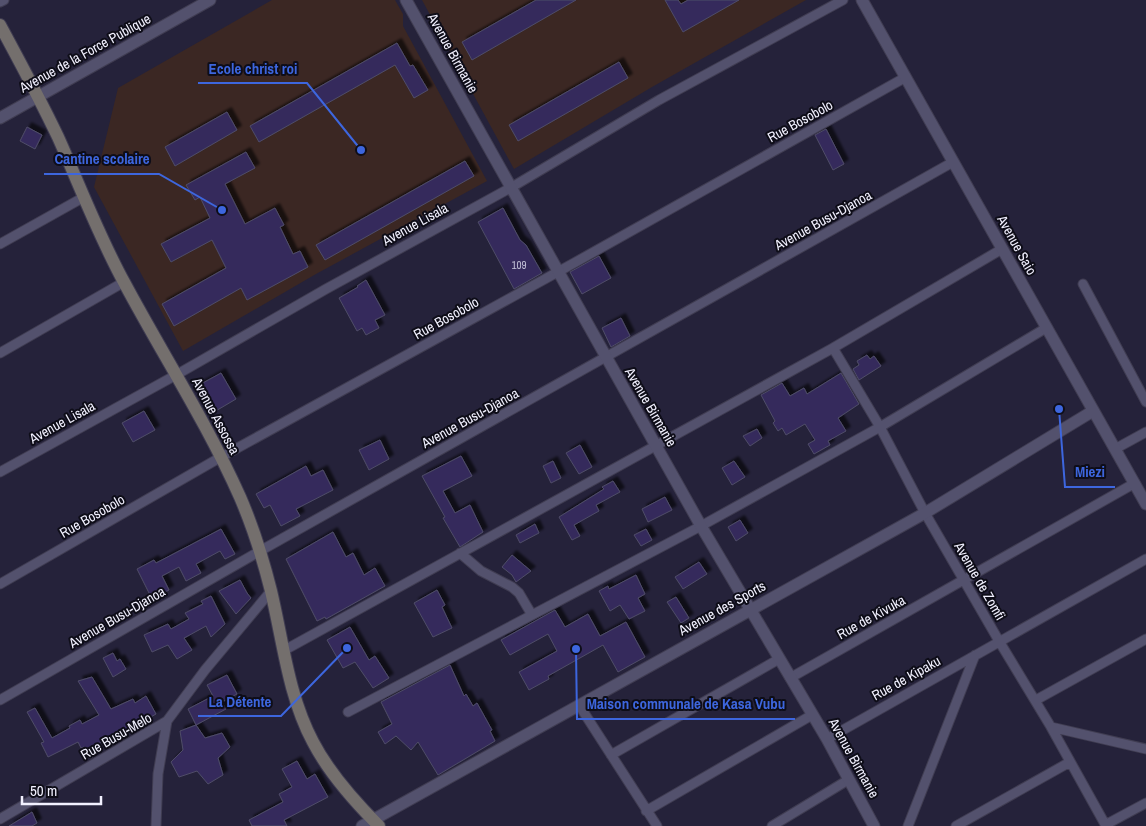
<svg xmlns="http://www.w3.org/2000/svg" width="1146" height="826" viewBox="0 0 1146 826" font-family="'Archivo Narrow',sans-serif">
<defs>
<filter id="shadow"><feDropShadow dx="4.5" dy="-4.5" stdDeviation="1" flood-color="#0009"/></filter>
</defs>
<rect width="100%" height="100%" fill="#25223a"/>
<!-- education -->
<path fill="#3b2723" d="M272 0H395L403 14V26L487 181 316 274 183 351 94 187 118 88Z
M422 0H806L652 87 514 169Z"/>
<!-- building -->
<path fill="#342c5c" stroke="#4f4c68" filter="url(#shadow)" d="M536 0H576L472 60 462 42Z
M665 0H678L681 4 688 0H739L683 32Z
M397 43 410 66 413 65 428 90 414 98 395 65 259 142 250 126Z
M619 62 628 78 518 141 509 125Z
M227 112 237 130 175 166 165 147Z
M27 127 42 135 35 149 20 141Z
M826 129 844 164 833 170 815 135Z
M246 152 255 168 225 184 245 224 275 208 284 225 280 227 293 254 300 251 308 267 247 300 241 288 174 326 162 304 226 268 212 240 171 262 161 244 210 218 200 197 195 200 186 185Z
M465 161 474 176 325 260 316 245Z
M503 208 520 240 526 245 542 273 514 289 478 222Z
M599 256 611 278 582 294 570 272Z
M366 280 385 315 375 320 379 328 366 335 362 328 357 331 339 298 358 287 357 286Z
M621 318 630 336 611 347 602 328Z
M867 355 870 359 874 356 881 366 859 380 853 369 859 365 857 361Z
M221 373 236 399 214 412 199 385Z
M841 373 859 404 838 418 846 431 828 441 830 445 814 454 808 444 815 440 805 424 786 435 782 428 778 431 773 423 775 421 761 395 782 383 790 396 804 388 807 394Z
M144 411 155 430 133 442 122 423Z
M757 429 762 438 750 446 743 436Z
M380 440 389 459 369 470 359 450Z
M580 445 592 467 579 474 566 453Z
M461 456 472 476 443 491 455 513 470 505 483 532 460 547 443 518 445 517 422 476Z
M553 461 561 478 551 483 543 466Z
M734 461 745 477 732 485 722 468Z
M306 466 311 476 323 470 333 490 296 509 300 516 281 526 270 505 264 508 256 494Z
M613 481 620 492 596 505 599 511 574 525 580 536 572 540 559 517 604 489 602 487Z
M665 497 672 510 648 522 642 509Z
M740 520 748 533 736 541 728 527Z
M535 524 539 533 520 543 516 535Z
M221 529 235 554 225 559 220 551 196 564 201 573 186 581 179 567 162 576 169 590 152 599 137 569 154 560 156 563Z
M646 529 652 540 641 546 634 535Z
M333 532 346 557 353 553 364 575 375 568 385 586 326 619 325 617 317 621 286 559Z
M512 555 531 571 516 582 512 575 502 567Z
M699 562 707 574 683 589 675 577Z
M636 575 645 594 638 598 645 611 629 619 620 605 610 611 599 591 608 586 609 589Z
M240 580 247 593 251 598 236 614 219 591Z
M437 590 445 605 442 607 452 628 433 637 414 603Z
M211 596 225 624 211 637 206 626 186 637 184 638 192 650 177 659 168 645 152 652 144 635 168 624 171 629 189 619 185 613 203 604 201 601Z
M676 597 689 618 681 623 667 602Z
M555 610 565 627 588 614 600 636 626 622 645 657 618 672 603 645 548 676 549 679 529 690 519 672 557 651 548 634 510 655 501 640Z
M350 627 369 660 375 656 389 678 373 688 355 662 343 668 327 640Z
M113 653 117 661 120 659 126 669 113 677 103 658Z
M450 665 464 696 466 694 473 706 477 703 492 730 490 731 495 741 438 775 418 742 411 750 396 736 385 744 378 732 392 724 381 702Z
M227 675 237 694 222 702 226 709 196 725 188 709 213 696 207 685Z
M92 677 111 709 133 699 135 703 146 696 156 714 128 730 129 732 113 740 112 736 93 747 97 754 90 759 84 747 81 748 78 742 48 757 41 743 44 742 27 712 35 708 52 738 70 728 69 726 80 720 82 724 99 715 78 681Z
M196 725 205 738 222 733 230 747 218 758 223 775 208 784 197 771 179 777 171 762 183 750 180 731Z
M297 761 307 779 315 774 328 797 284 820 287 826H252L249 820 283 802 279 794 292 787 282 769Z
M32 812 37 823 32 826H9Z"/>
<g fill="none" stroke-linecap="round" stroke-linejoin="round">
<!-- minor casing -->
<g stroke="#403d52" stroke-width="11">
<path id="minor" d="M0 2 4 0
M0 244 84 197
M1083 284 1146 402
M833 348 880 427 925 513 999 641 1051 727 1106 826
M0 353 124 282
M1115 449 1146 432
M0 472 176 375 326 289 512 187 659 100 843 0
M460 553 481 571 512 587 519 593 532 615
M0 584 221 457 574 263 906 77
M283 651 833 348 1002 249
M790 678 1135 483
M0 700 260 551 953 162
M1036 700 1146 639
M579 705 657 826
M348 712 701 526 880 427 1046 328
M1051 727 1146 749
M827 739 1146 559
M611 755 779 659
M646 811 812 715
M0 819 167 721
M1105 825 1146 803
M156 826 158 774 167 721 205 670 271 591
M772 826 848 780
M908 826 975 655
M956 826 1070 762"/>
</g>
<!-- tertiary casing -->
<g stroke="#403d52" stroke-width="13">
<path id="tertiary" d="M406 0 701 526 827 739 874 826
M862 0 1146 504
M0 118 210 0
M362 826 925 513 1093 411"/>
</g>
<!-- secondary casing -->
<g stroke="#403d52" stroke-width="14">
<path id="secondary" d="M0 25C20 62 40 99 58 137 80 186 99 237 125 284 163 355 207 423 240 497 253 527 263 559 271 591 283 641 288 695 313 742 329 773 354 801 379 826"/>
</g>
<!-- minor -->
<use href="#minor" stroke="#53516d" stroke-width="9"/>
<!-- tertiary -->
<use href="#tertiary" stroke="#53516d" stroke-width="11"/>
<!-- secondary -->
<use href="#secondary" stroke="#746f6d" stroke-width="12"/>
</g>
<g text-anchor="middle" stroke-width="4" stroke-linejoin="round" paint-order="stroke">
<!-- number labels -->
<g font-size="11" fill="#c2c0d6">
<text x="519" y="269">109</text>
</g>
<!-- street labels -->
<g font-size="14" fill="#f2f1ff" stroke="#0e0d18">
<text transform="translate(85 53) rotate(-29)" y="5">Avenue de la Force Publique</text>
<text transform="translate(453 53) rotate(61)" y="5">Avenue Birmanie</text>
<text transform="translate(800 121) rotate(-29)" y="5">Rue Bosobolo</text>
<text transform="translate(823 220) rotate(-29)" y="5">Avenue Busu-Djanoa</text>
<text transform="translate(415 224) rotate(-29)" y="5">Avenue Lisala</text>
<text transform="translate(1017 245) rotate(61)" y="5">Avenue Saio</text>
<text transform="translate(446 318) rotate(-29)" y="5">Rue Bosobolo</text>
<text transform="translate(651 407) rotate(60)" y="5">Avenue Birmanie</text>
<text transform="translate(216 416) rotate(62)" y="5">Avenue Assossa</text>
<text transform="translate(470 418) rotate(-29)" y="5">Avenue Busu-Djanoa</text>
<text transform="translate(62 422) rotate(-29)" y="5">Avenue Lisala</text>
<text transform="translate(92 516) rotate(-30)" y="5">Rue Bosobolo</text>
<text transform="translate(980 581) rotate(60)" y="5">Avenue de Zomfi</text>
<text transform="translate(722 608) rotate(-29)" y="5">Avenue des Sports</text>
<text transform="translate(117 617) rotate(-30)" y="5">Avenue Busu-Djanoa</text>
<text transform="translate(871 617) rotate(-29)" y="5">Rue de Kivuka</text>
<text transform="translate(906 678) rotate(-29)" y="5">Rue de Kipaku</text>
<text transform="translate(116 736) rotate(-30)" y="5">Rue Busu-Melo</text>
<text transform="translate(854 758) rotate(61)" y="5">Avenue Birmanie</text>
</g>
</g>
<!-- callouts -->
<path fill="none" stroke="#3d66de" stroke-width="2" d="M361 150L307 83H198M222 210L159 174H44M1059 409L1065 487H1115M347 648L281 716H198M576 649L577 719H795"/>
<g fill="#3d66de" stroke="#0e0d18" stroke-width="2">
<circle cx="361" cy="150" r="5"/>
<circle cx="222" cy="210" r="5"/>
<circle cx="1059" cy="409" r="5"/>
<circle cx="347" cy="648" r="5"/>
<circle cx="576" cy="649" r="5"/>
</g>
<g font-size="15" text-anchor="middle" font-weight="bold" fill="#3d66de" stroke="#0e0d18" stroke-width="4" stroke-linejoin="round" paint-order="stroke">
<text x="253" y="74">Ecole christ roi</text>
<text x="102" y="164">Cantine scolaire</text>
<text x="1090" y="477">Miezi</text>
<text x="240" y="707">La Détente</text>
<text x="686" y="709">Maison communale de Kasa Vubu</text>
</g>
<!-- scale -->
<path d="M22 796v8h79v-8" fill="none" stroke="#f2f1ff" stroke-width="2.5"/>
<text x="30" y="796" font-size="15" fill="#f2f1ff" stroke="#0e0d18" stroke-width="4" paint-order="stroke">50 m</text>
</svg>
